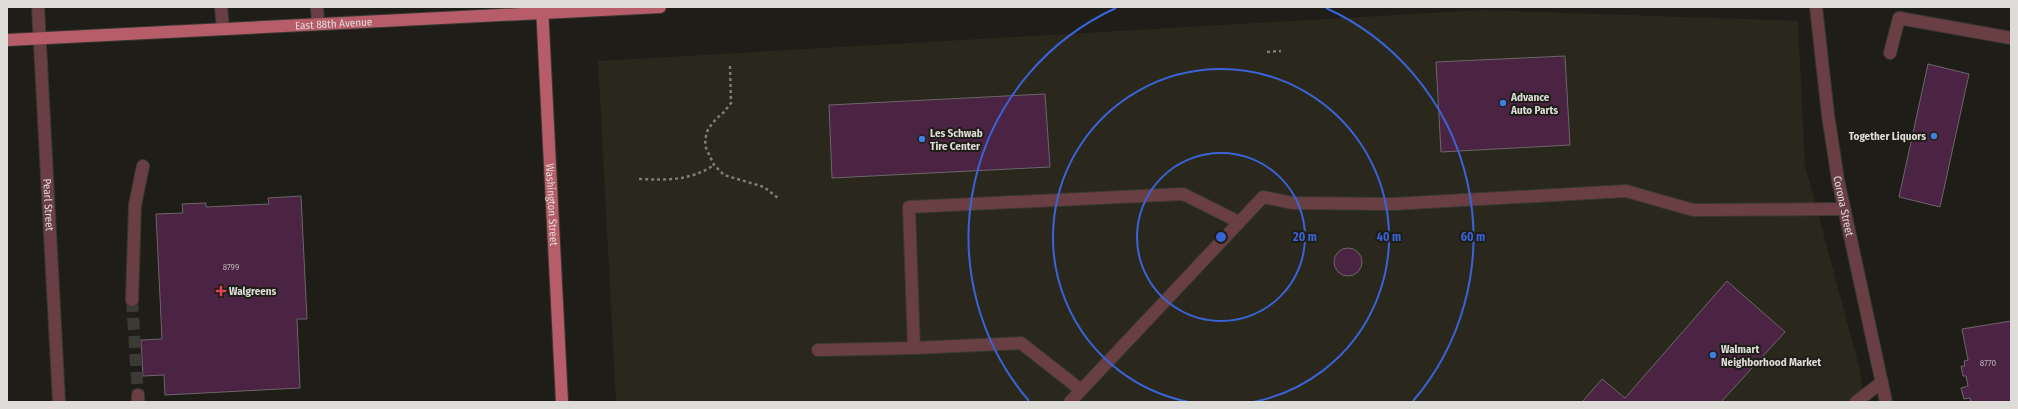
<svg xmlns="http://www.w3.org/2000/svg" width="2018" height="409" viewBox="0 0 2018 409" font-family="'Fira Sans Condensed',sans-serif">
<rect width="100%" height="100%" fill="#1e1d17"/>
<!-- built -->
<path fill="#2a271c" d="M1482 10 1798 21 1805 165 1860 370 1864 402H616L598 61Z"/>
<!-- building -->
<path fill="#4b2343" stroke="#6c666a" d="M1565 56 1570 145 1441 152 1436 62Z
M1928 64 1969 74 1940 207 1899 197Z
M1045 94 1050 167 832 178 829 105Z
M301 196 307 319H297L300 388 165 395 164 375 143 376 141 340 162 339 156 214 183 213 182 204 206 203V207L269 204 268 198Z
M1334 262a14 14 0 1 1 28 0a14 14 0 1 1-28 0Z
M1727 281 1785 332 1721 402H1582L1602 379 1625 398Z
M2011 321V402H1971L1970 398 1964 399 1961 388 1968 386 1966 376H1963L1961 366H1965L1964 361 1968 360 1962 329Z"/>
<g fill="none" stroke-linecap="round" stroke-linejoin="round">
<!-- minor-tunnel -->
<path stroke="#3b3a34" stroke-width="12" stroke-dasharray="12 6" stroke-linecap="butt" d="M132 300 138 395"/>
<!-- minor casing -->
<g stroke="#393832" stroke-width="14">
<g id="minor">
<path id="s1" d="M38 7 59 402"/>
<path d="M221 7 223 29"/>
<path d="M317 7 318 24"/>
<path id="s2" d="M1816 7 1828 115 1838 180 1886 402"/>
<path d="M1890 53 1899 18 2011 38"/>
<path d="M132 300 135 205 143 166"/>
<path d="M818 350 914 348"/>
<path d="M1081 390 1021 343 914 348 909 207 1183 194 1239 222"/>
<path d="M138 395V402"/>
<path d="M1070 402 1263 197 1293 203 1393 204 1626 191 1693 210 1844 209"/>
<path d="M1856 402 1882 382"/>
</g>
</g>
<!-- major casing -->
<g stroke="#393832" stroke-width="14">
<g id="major">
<path id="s3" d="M542 7 562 402"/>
<path id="s4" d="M7 40 660 7"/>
</g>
</g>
<!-- path -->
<path stroke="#7e7d78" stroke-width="2.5" stroke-dasharray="3 3" stroke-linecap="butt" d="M1267 52 1281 51
M730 66 731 103 724 112 716 119 708 129 705 140 706 148 714 165 724 175 764 187 778 198
M639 179C667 180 690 181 714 165"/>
<!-- minor -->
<use href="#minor" stroke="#6a3f44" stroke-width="12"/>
<!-- major -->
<use href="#major" stroke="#b75d6a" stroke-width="12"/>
</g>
<!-- distance rings -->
<g fill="none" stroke="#3a63d8" stroke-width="2">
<circle cx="1221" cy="237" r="84"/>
<path d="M1189 402A168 168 0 1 1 1253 402"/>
<path d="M1029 401A252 252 0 0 1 1116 8M1326 8A252 252 0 0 1 1413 401"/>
</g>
<!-- markers -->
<g fill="#3f7fe0" stroke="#1e1d17" stroke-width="1.5">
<circle cx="1503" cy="103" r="4"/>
<circle cx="1934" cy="136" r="4"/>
<circle cx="922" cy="139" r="4"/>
<circle cx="1713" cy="355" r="4"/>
</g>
<path fill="#e0444e" stroke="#1e1d17" stroke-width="1.5" d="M219 285h4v4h4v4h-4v4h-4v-4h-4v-4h4z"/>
<g text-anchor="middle" stroke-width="4" stroke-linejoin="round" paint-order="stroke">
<!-- number labels -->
<g font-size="9" fill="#b8aeb3">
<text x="231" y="270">8799</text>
<text x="1988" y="366">8770</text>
</g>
<!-- street labels -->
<g font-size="11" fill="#dddcd8" stroke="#1e1d17">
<text dy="4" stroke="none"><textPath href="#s4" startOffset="327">East 88th Avenue</textPath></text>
<text dy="4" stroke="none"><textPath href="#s1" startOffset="198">Pearl Street</textPath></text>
<text dy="4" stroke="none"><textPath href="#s3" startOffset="198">Washington Street</textPath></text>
<text dy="4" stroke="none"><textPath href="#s2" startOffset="201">Corona Street</textPath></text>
</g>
<!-- poi labels -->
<g font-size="11" font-weight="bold" fill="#dddcd8" stroke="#1e1d17" text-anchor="start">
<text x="1511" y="101">Advance<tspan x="1511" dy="13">Auto Parts</tspan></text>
<text x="930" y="137">Les Schwab<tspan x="930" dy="13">Tire Center</tspan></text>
<text x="1926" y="140" text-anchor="end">Together Liquors</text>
<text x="229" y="295">Walgreens</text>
<text x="1721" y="353">Walmart<tspan x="1721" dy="13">Neighborhood Market</tspan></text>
</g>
</g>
<circle cx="1221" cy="237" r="6" fill="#3a63d8" stroke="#1e1d17" stroke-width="2"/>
<g font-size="12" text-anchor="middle" font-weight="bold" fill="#3a63d8" stroke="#1e1d17" stroke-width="4" stroke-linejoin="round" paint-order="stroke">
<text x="1305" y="241">20 m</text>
<text x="1389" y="241">40 m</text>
<text x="1473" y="241">60 m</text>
</g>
<!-- border -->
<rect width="2018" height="409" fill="none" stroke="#dddcd8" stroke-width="16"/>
</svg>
